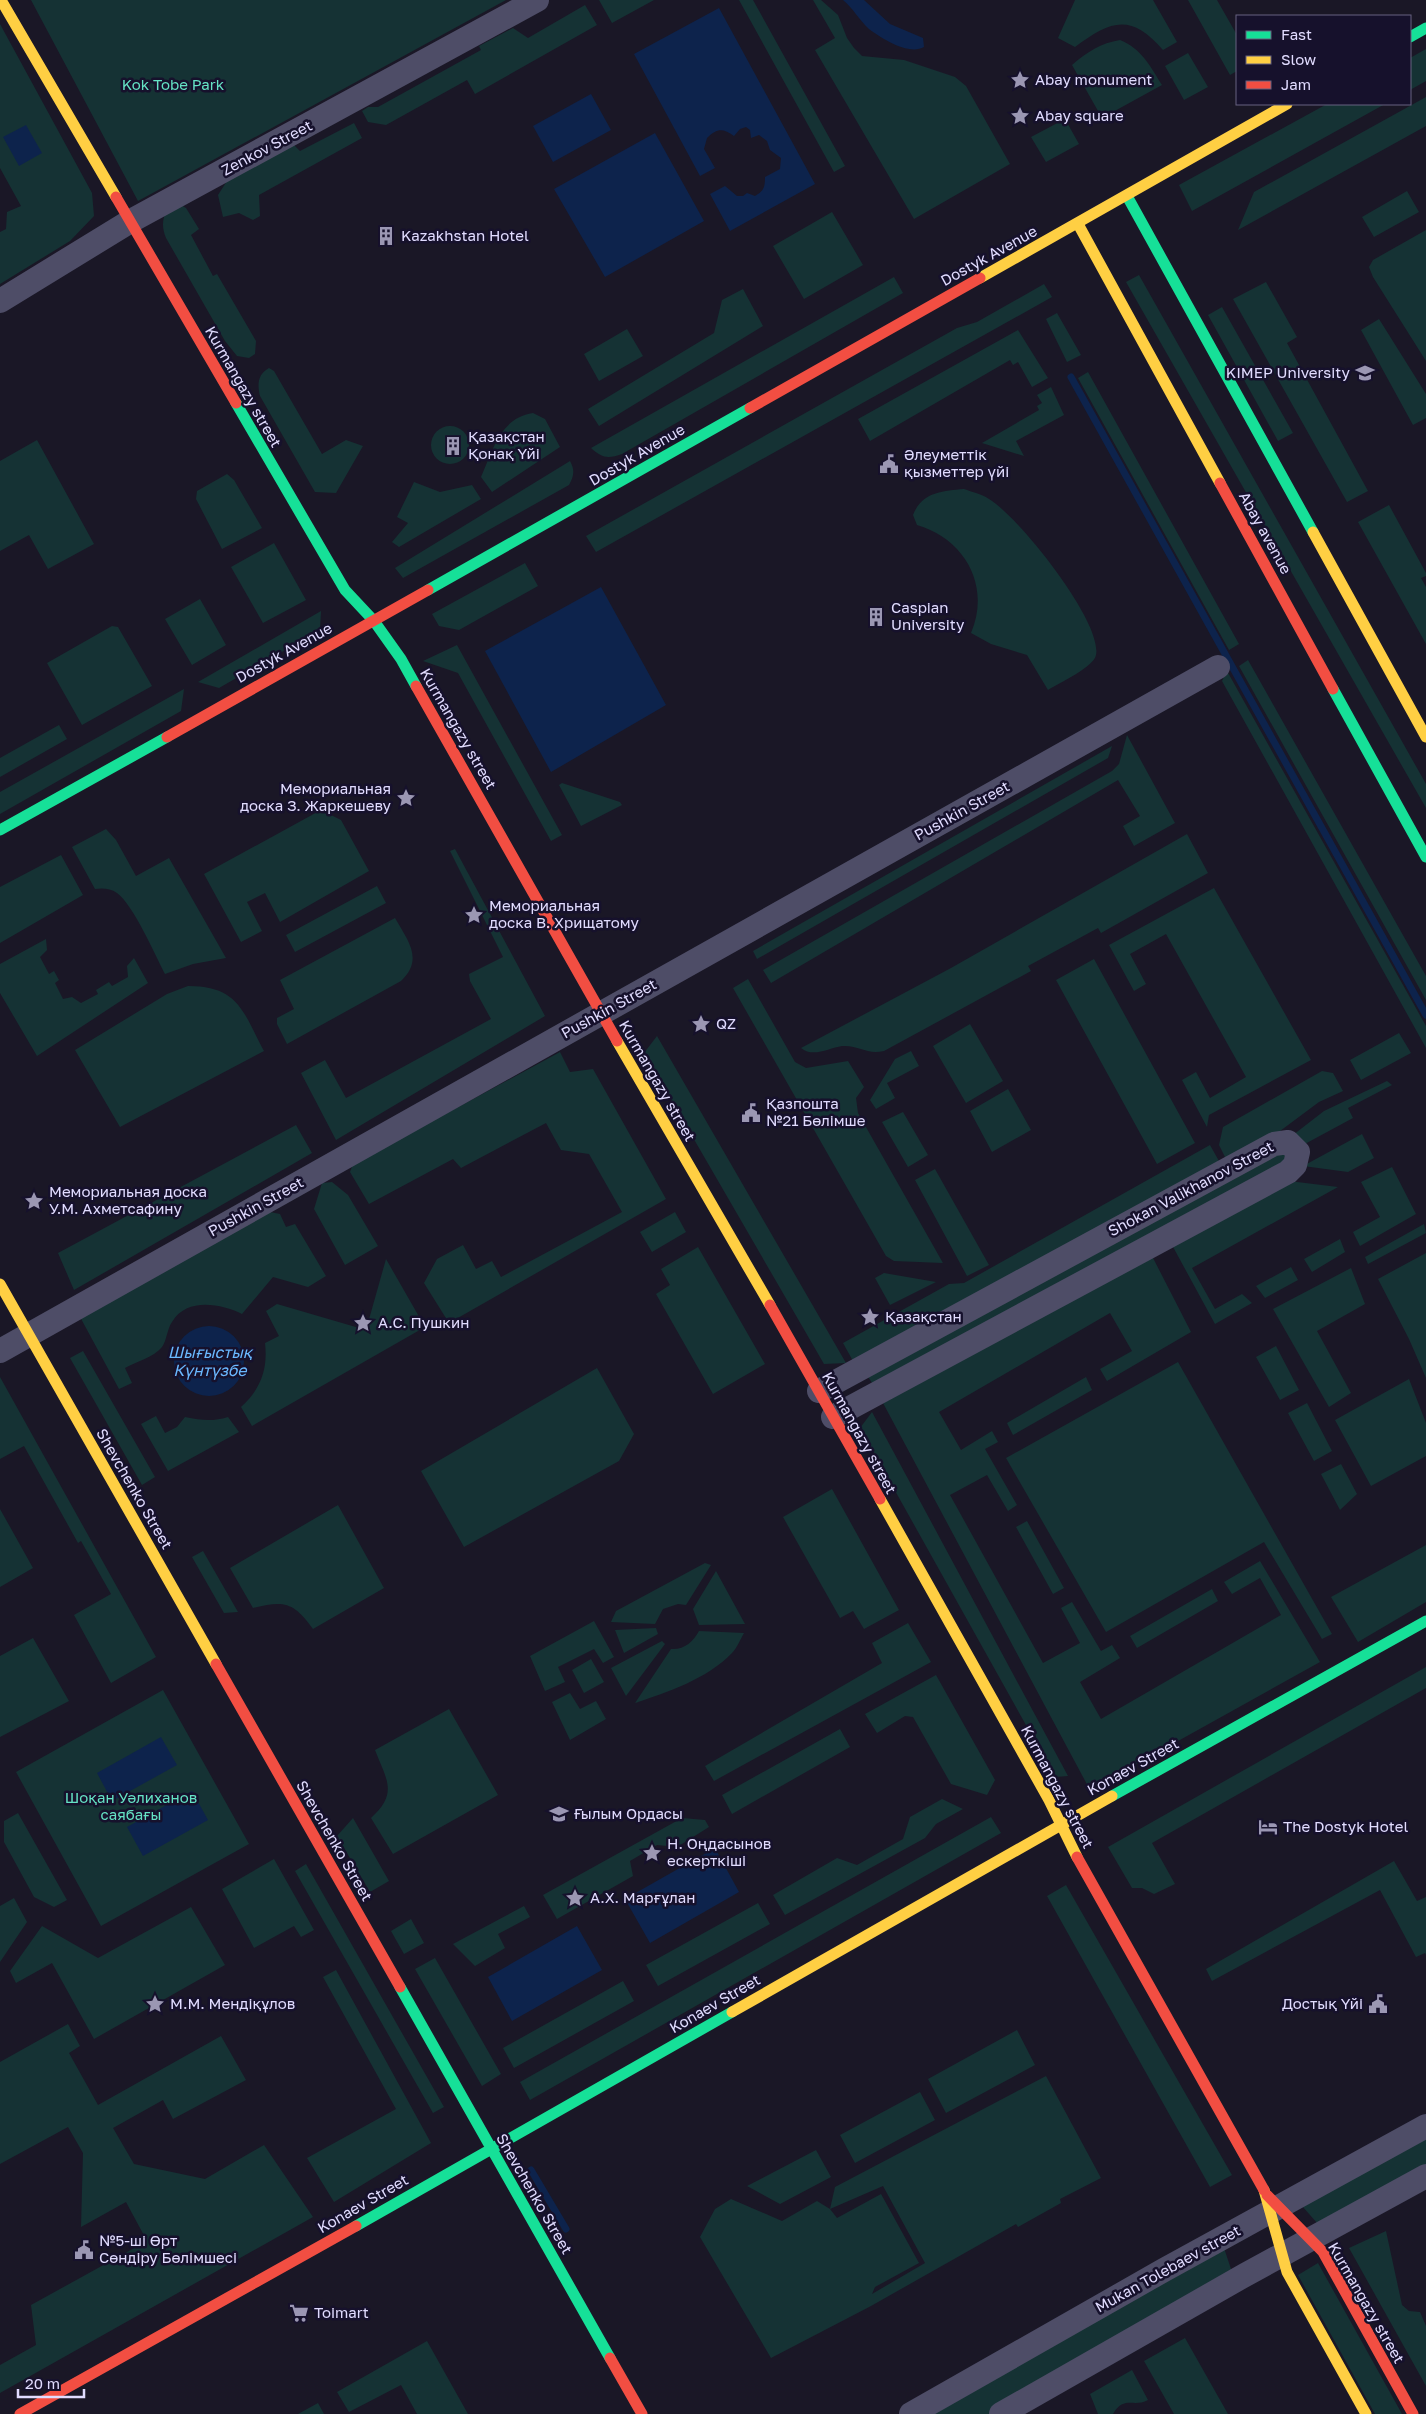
<svg xmlns="http://www.w3.org/2000/svg" width="1426" height="2414" viewBox="0 0 1426 2414" font-family="'Golos Text',sans-serif">
<rect width="100%" height="100%" fill="#1a1726"/>
<!-- green -->
<path fill="#153234" fill-rule="evenodd" d="M31 0H506L138 201Z
M599 0H654L612 23Z
M739 0H753L845 166 834 172Z
M813 0H821L838 15 847 38 854 48 862 56 904 60 955 77 966 86 1010 164 914 219 815 50 835 38Z
M1075 0H1153L1177 42 1163 50C1131 13 1111 20 1075 47L1058 38Z
M1188 0H1217L1237 35V71L1230 75Z
M585 5 597 25 475 94 467 80 386 125 368 122 362 111 368 107H378L481 50 479 46 513 28 528 38Z
M0 24 92 193 94 216 70 241 0 284V232L6 229 7 212 21 206 0 168Z
M1120 40C1142 49 1150 66 1162 85L1102 118 1072 65C1087 52 1101 43 1120 40Z
M1426 49V81L1410 90V58Z
M1188 53 1208 87 1184 100 1165 66Z
M1426 97V126L1238 230 1254 192Z
M1327 104H1385L1192 211 1179 185Z
M1065 119 1079 144 1046 162 1031 137Z
M354 123 362 138 259 195 260 216 253 220 239 213 223 217 218 195 227 181 293 144 300 151Z
M1407 191 1419 212 1374 237 1362 217Z
M181 205 186 208 199 229 191 235 213 276 217 274 256 341 255 354 249 358 237 356 225 341 166 238C162 228 162 221 166 211Z
M832 212 863 265 804 299 773 246Z
M1426 230V361L1373 277 1369 267 1373 260Z
M1139 275 1426 784V808L1126 282Z
M894 277 903 293 622 454C608 459 602 458 591 448Z
M1266 282 1297 337 1287 343 1368 491 1347 502 1233 299Z
M1044 284 1052 297 596 552 586 536 957 328 977 322Z
M743 289 763 326 599 426 588 409 714 333 722 300Z
M1222 307 1293 433 1278 441 1208 315Z
M1057 313 1081 355 1067 362 1046 319Z
M1379 319 1426 394V418L1413 425 1361 330Z
M627 329 643 356 599 381 584 354Z
M1018 330 1048 378 1032 387 1018 362 1013 365 1010 360 870 441 869 439 858 419Z
M269 368 274 371 322 454 346 440 363 446 336 493 315 492 260 396C257 384 258 374 269 368Z
M1088 372 1239 644 1229 650 1078 378Z
M1051 387 1064 415 1016 441 1024 456 982 443 1039 410 1037 406 1042 403 1037 395Z
M533 413 545 419 560 447 492 492 481 477C493 450 500 418 533 413Z
M431 445a19 19 0 1 1 38 0a19 19 0 1 1-38 0Z
M37 440 94 544 48 569 29 535 0 551V461Z
M570 461C575 470 574 476 569 485L403 578 395 568Z
M227 474 234 480 262 528 222 549 196 499 197 491Z
M414 482 440 492 472 485 481 499 399 547 392 542 408 523 397 517Z
M964 489C972 492 982 494 989 499 1018 516 1103 622 1096 655 1094 667 1059 683 1048 690L1027 655 991 644 971 633C991 586 965 539 917 525L913 515C922 492 942 491 964 489Z
M1389 505 1426 573V576L1421 578 1426 587V644L1358 522Z
M274 543 306 600 263 623 231 567Z
M525 563 538 586 459 630 439 626 432 614Z
M200 599 226 645 192 665 165 619Z
M321 611 320 630 219 688 198 682Z
M112 626 118 627 152 686 82 725 47 663Z
M457 645 562 835 551 841 458 673 423 661Z
M1248 660 1426 976V1000L1239 666Z
M1227 671 1426 1026V1048L1222 681Z
M184 689 181 711 0 814V792Z
M59 725 67 739 0 777V758Z
M1127 735 1175 823 1134 846 1123 826 1140 816 1118 780 771 983 763 970 1112 771 1119 764Z
M1112 746 1108 758 757 959 753 951Z
M562 783 620 802 622 805 581 826 559 785Z
M321 810 341 820 369 871 280 922 265 893 247 902 262 931 241 942 204 874Z
M106 829 116 840 136 876 169 858 226 958 193 964 165 974C154 953 134 906 117 893 110 888 102 888 95 889L72 847Z
M1187 834 1208 873 1101 933 1098 928 1028 966 1031 971 884 1051C866 1055 860 1045 842 1046 829 1048 813 1058 801 1048L951 968Z
M455 849 545 1016 336 1140 301 1073 325 1060 346 1098 491 1019 470 981 469 974 503 957 450 851Z
M61 855 83 895 0 943V887Z
M377 886 386 903 295 952 286 935Z
M1214 888 1311 1060 1209 1115 1207 1127 1182 1080 1196 1072 1210 1098 1246 1077 1166 934 1130 954 1146 984 1134 991 1109 945Z
M395 918C408 941 424 959 401 981L287 1044 277 1024V1018L294 1009 280 980Z
M46 939 47 950 40 957 49 974 54 971 59 980 55 983 63 999 72 997 81 1003 98 994 96 990 109 982 112 986 128 977 127 966 134 958 148 983 37 1056 0 993V964Z
M1094 959 1195 1143 1157 1164 1056 980Z
M748 979 795 1062 806 1068 848 1061 864 1087 856 1098 858 1113 943 1263 894 1261 886 1256 733 988Z
M188 986C239 986 243 1012 264 1051L120 1127 75 1050 167 994Z
M970 1024 1003 1081 966 1103 933 1046Z
M1399 1033 1411 1053 1361 1080 1350 1060Z
M657 1036 846 1363 824 1364 644 1053Z
M911 1051 919 1066 887 1083 895 1098 876 1109 870 1100 895 1059Z
M560 1052 570 1072 593 1069 666 1199 449 1323 424 1283 437 1259 463 1245 476 1269 492 1261 501 1277 622 1212 589 1154 561 1150 546 1123 461 1168 453 1159 369 1204 350 1172 353 1164Z
M1322 1071 1333 1073 1343 1091 1319 1102 1272 1137 1227 1161 1219 1145 1223 1127Z
M1387 1081 1392 1085 1348 1108 1353 1118 1303 1145 1293 1135 1324 1111Z
M1008 1089 1031 1130 992 1152 970 1111Z
M903 1112 928 1155 908 1167 882 1122Z
M296 1125 312 1153 74 1290 58 1253Z
M1362 1134 1374 1158 1348 1172 1303 1166Z
M1210 1145 1224 1170 858 1370 843 1343 949 1284 964 1283Z
M1280 1149 1291 1153 1288 1164 874 1386 867 1375Z
M1392 1167 1416 1214 1360 1246 1353 1232 1380 1217 1361 1182Z
M935 1169 989 1265 967 1276 915 1180Z
M1289 1181 1338 1187 1192 1268 1215 1309 1242 1294 1252 1303 1215 1324 1172 1245Z
M332 1182 348 1195 378 1246 345 1265 314 1209 322 1183Z
M265 1211 280 1214 286 1227 295 1224 326 1276 308 1287 273 1277 242 1314C221 1304 187 1297 172 1322 167 1329 167 1340 162 1347 154 1357 136 1362 125 1368L132 1383 119 1389 79 1315Z
M675 1212 686 1232 652 1252 640 1232Z
M1424 1224 1426 1233 1368 1264 1365 1257Z
M1340 1239 1345 1252 1312 1272 1304 1259Z
M698 1247 765 1364 713 1394 656 1294 670 1285 661 1269Z
M1426 1253V1378L1409 1339 1378 1279Z
M1152 1256 1191 1332 1107 1381 1100 1369 1132 1351 1110 1313 939 1412 961 1450 992 1431 998 1442 985 1449 1017 1505 1008 1511 987 1475 950 1495 1043 1663 1080 1643 1061 1608 1072 1602 1101 1651 1112 1645 1120 1658 1080 1682 1101 1719 1281 1615 1260 1578 1232 1594 1224 1582 1260 1561 1320 1662 1090 1790 883 1403Z
M386 1259 425 1327 252 1426 241 1407C261 1389 268 1369 265 1343L279 1336 266 1311 277 1304 366 1330Z
M1291 1267 1298 1280 1265 1298 1256 1286Z
M1351 1268 1365 1304 1317 1331 1351 1393 1329 1407 1273 1309Z
M884 1273 936 1282 890 1305 875 1278Z
M1276 1346 1299 1390 1280 1400 1256 1357Z
M83 1351 155 1477 142 1485 70 1358Z
M1178 1362 1332 1634 1322 1639 1264 1542 1106 1632 1006 1458Z
M597 1368 634 1434 619 1461 464 1547 421 1471Z
M0 1377 156 1657 111 1683 74 1615 111 1594 81 1541 78 1543 24 1446 0 1459Z
M1086 1377 1092 1390 1013 1435 1007 1423Z
M1409 1379 1426 1423V1456L1371 1486 1335 1420Z
M1307 1403 1332 1451 1314 1461 1288 1413Z
M872 1412 1068 1776 1055 1777 860 1428Z
M156 1416 165 1433 177 1427 185 1417C201 1420 212 1422 228 1417L239 1432 168 1471 141 1424Z
M1341 1464 1357 1494 1340 1510 1321 1474Z
M832 1489 899 1610 864 1629 853 1611 840 1618 783 1517Z
M338 1505 384 1588 313 1629C294 1602 284 1600 253 1608L230 1568Z
M0 1509 33 1568 0 1587Z
M1027 1521 1064 1588 1053 1594 1016 1527Z
M1426 1545V1602L1358 1642 1331 1597Z
M203 1551 238 1612 224 1613 192 1557Z
M705 1563 711 1565 686 1605 678 1604 663 1609 655 1624 611 1622 616 1611Z
M716 1571 745 1624 699 1625 693 1609Z
M1212 1589 1218 1601 1137 1648 1130 1636Z
M594 1621 614 1657 603 1663 594 1649 558 1667 565 1682 545 1691 530 1656Z
M908 1623 931 1662 714 1781 705 1766 882 1663 872 1643Z
M656 1628 658 1634 624 1653 615 1630Z
M699 1631 744 1633C740 1640 737 1648 732 1653 707 1679 668 1692 635 1703L671 1649C684 1650 693 1642 699 1631Z
M33 1638 69 1701 0 1737V1656Z
M662 1641 665 1644 626 1696 611 1668Z
M591 1659 604 1682 584 1693 572 1670Z
M1426 1667V1688L1152 1843 1175 1884 1154 1894 1142 1888H1132L1108 1847Z
M936 1675 995 1780 987 1795 951 1784 913 1717 905 1716 877 1733 865 1714Z
M163 1690 249 1844 101 1926 16 1772Z
M570 1693 580 1709 596 1701 606 1719 570 1740 552 1702Z
M449 1709 498 1795 393 1854 371 1818C399 1793 386 1779 375 1750Z
M840 1729 850 1747 732 1814 722 1795Z
M942 1799 963 1809 936 1824 925 1838 785 1915 773 1895 837 1858 857 1865 903 1839 910 1817Z
M18 1813 67 1900 54 1907 34 1897 4 1842V1821Z
M991 1817 1001 1833 530 2100 520 2082Z
M353 1818 389 1881 370 1892 337 1836Z
M682 1818 705 1820 709 1827 677 1847 657 1845 630 1861 633 1876 557 1919 543 1895Z
M274 1859 314 1930 301 1937 294 1926 254 1948 222 1889Z
M1394 1861 1417 1901 1426 1897V1955L1425 1953 1416 1957 1380 1890 1212 1981 1206 1969Z
M306 1864 444 2107 433 2113 295 1871Z
M1066 1885 1232 2175 1210 2187 1047 1896Z
M14 1898 27 1922 0 1962V1906Z
M758 1903 770 1924 658 1986 646 1965Z
M524 1906 530 1917 498 1934 505 1948 475 1966 453 1944Z
M191 1907 225 1965 94 2039 52 1963 16 1983 10 1971 42 1926 98 1958Z
M411 1919 424 1943 404 1954 391 1931Z
M435 1958 501 2074 482 2086 415 1969Z
M336 1970 431 2143 334 2202 307 2158 396 2109 323 1977Z
M623 1981 634 2001 514 2068 503 2048Z
M68 2024 80 2046 69 2053 98 2105 221 2036 246 2080 173 2119 163 2100 113 2128 134 2164 205 2179 264 2145 313 2217 0 2393V2365L36 2345 31 2305 147 2241 126 2202 81 2227 83 2153 68 2127 0 2164V2062Z
M1017 2030 1035 2065 946 2113 928 2079Z
M1046 2076 1101 2178 1060 2199 1061 2203 1018 2227 1016 2224 871 2306 771 2358 700 2237 715 2209 731 2199 782 2221 817 2201 830 2209 835 2187ZM883 2186 925 2263 872 2294 875 2287 919 2263 881 2194 837 2218 830 2209Z
M920 2092 935 2120 855 2163 840 2135Z
M1426 2126V2176L1325 2232 1295 2198Z
M816 2150 831 2177 780 2204 747 2186Z
M1386 2231 1402 2305 1409 2311 1420 2312 1426 2326V2386L1349 2248Z
M1221 2239 1235 2281 1001 2414H911Z
M1318 2263 1402 2414H1375L1298 2275Z
M1185 2338 1228 2414H1174L1144 2361Z
M427 2341 468 2414H417L401 2385 349 2412 337 2392Z
M1132 2370 1148 2400C1134 2408 1124 2395 1113 2414H1098L1090 2394Z
M318 2403 324 2414H298Z"/>
<!-- water -->
<path fill="#0d234c" d="M843 0H864L890 24 923 38 924 47C909 56 881 38 869 29 859 20 853 8 843 0Z
M719 8 815 184 730 231 710 194 725 186 737 196H743L747 193 755 196C764 191 765 187 765 177L780 169 781 158 770 150 767 141 759 135 751 138 750 130 746 127 740 129 734 136C723 128 717 128 707 138L704 149 715 168 700 176 634 54Z
M591 94 611 130 553 162 533 126Z
M26 125 42 153 19 166 3 137Z
M655 133 704 221 605 277 554 189Z
M601 587 666 705 551 772 485 651Z
M174 1361a35 35 0 1 1 70 0a35 35 0 1 1-70 0Z
M161 1737 177 1765 112 1801 97 1773Z
M192 1791 208 1820 143 1856 127 1827Z
M715 1848 739 1892 650 1943 625 1899Z
M577 1926 602 1970 512 2021 488 1977Z"/>
<g fill="none" stroke-linecap="round" stroke-linejoin="round">
<!-- stream -->
<path stroke="#0d234c" stroke-width="7" d="M1071 377 1426 1015
M531 2170 566 2229"/>
<!-- street -->
<path stroke="#4e4d67" stroke-width="24" d="M0 301 129 222 537 0
M0 1351 1218 667
M819 1391 1274 1144 1288 1142 1298 1152 1295 1165 1288 1172 833 1417
M911 2414 1164 2270 1426 2126
M1001 2414 1245 2275 1426 2176"/>
<!-- fast -->
<path stroke="#16e098" stroke-width="11" d="M1410 37 1426 28
M1127 196 1313 532
M236 403 345 590 374 621 401 659 416 686
M428 590 750 408
M1333 689 1426 857
M0 830 167 737
M1112 1796 1426 1621
M400 1987 610 2358
M356 2226 732 2012"/>
<!-- slow -->
<path stroke="#ffcf43" stroke-width="11" d="M1 0 116 197
M1078 224 1220 483
M980 278 1287 104
M1313 532 1426 737
M617 1041 770 1305
M0 1284 216 1664
M880 1499 1049 1800 1077 1857
M732 2012 1112 1796
M1264 2190 1287 2272 1366 2414"/>
<!-- jam -->
<path stroke="#f24e42" stroke-width="11" d="M116 197 236 403
M750 408 980 278
M1220 483 1333 689
M416 686 617 1041
M167 737 428 590
M770 1305 880 1499
M216 1664 400 1987
M1077 1857 1264 2190
M1267 2195 1323 2252 1413 2414
M610 2358 642 2414
M20 2414 356 2226"/>
</g>
<!-- icons -->
<defs>
<g id="sight-bare" transform="scale(1.5)"><path d="M0-6L1.8-2.2L6-1.7L2.9 1.2L3.7 5.4L0 3.3L-3.7 5.4L-2.9 1.2L-6-1.7L-1.8-2.2Z" fill="#9b97b3" stroke="#16112c" stroke-width="2.5" paint-order="stroke"/></g>
<g id="building-bare" transform="scale(1.5)"><path d="M-4-6H4V6H1V3H-1V6H-4ZM-2.5-4.3h1.7v1.8h-1.7ZM.8-4.3h1.7v1.8H.8ZM-2.5-1h1.7V.8h-1.7ZM.8-1h1.7V.8H.8Z" fill="#9b97b3" stroke="#16112c" stroke-width="2.5" paint-order="stroke"/></g>
<g id="university-bare" transform="scale(1.5)"><path d="M0-5L7-2L0 1L-7-2ZM-4 1L0 2.5L4 1V4Q0 6-4 4Z" fill="#9b97b3" stroke="#16112c" stroke-width="2.5" paint-order="stroke"/></g>
<g id="civic-bare" transform="scale(1.5)"><path d="M-.6-6.5H3V-4.5H.6V-3L4-1V1h2V6H-6V1h2V-1L-.6-3ZM-1.2 2.5V6h2.4V2.5Z" fill="#9b97b3" stroke="#16112c" stroke-width="2.5" paint-order="stroke"/></g>
<g id="hotel-bare" transform="scale(1.5)"><path d="M-6-4.5h1.5V1H6V5H4.5V3h-9V5H-6ZM-4 0a1.8 1.8 0 1 1 3.6 0ZM.5 0V-2.5h3Q6-2.5 6 0Z" fill="#9b97b3" stroke="#16112c" stroke-width="2.5" paint-order="stroke"/></g>
<g id="supermarket-bare" transform="scale(1.5)"><path d="M-6-5.5h2.5l.6 2H6L4.5 2H-2.5L-4.4-4H-6ZM-1.5 3.2a1.3 1.3 0 1 0 .1 0ZM3 3.2a1.3 1.3 0 1 0 .1 0Z" fill="#9b97b3" stroke="#16112c" stroke-width="2.5" paint-order="stroke"/></g>
</defs>
<g fill-rule="evenodd">
<use href="#sight-bare" x="1020" y="80"/>
<use href="#sight-bare" x="1020" y="116"/>
<use href="#building-bare" x="386" y="236"/>
<use href="#university-bare" x="1365" y="373"/>
<use href="#building-bare" x="453" y="446"/>
<use href="#civic-bare" x="889" y="464"/>
<use href="#building-bare" x="876" y="617"/>
<use href="#sight-bare" x="406" y="798"/>
<use href="#sight-bare" x="474" y="915"/>
<use href="#sight-bare" x="701" y="1024"/>
<use href="#civic-bare" x="751" y="1113"/>
<use href="#sight-bare" x="34" y="1201"/>
<use href="#sight-bare" x="870" y="1317"/>
<use href="#sight-bare" x="363" y="1323"/>
<use href="#university-bare" x="559" y="1814"/>
<use href="#hotel-bare" x="1268" y="1827"/>
<use href="#sight-bare" x="652" y="1853"/>
<use href="#sight-bare" x="575" y="1898"/>
<use href="#sight-bare" x="155" y="2004"/>
<use href="#civic-bare" x="1378" y="2004"/>
<use href="#civic-bare" x="84" y="2250"/>
<use href="#supermarket-bare" x="299" y="2313"/>
</g>
<g text-anchor="middle" stroke-width="5" stroke-linejoin="round" paint-order="stroke">
<!-- poi labels -->
<g font-size="15" fill="#e1dcff" stroke="#16112c" text-anchor="start">
<text x="1035" y="85">Abay monument</text>
<text x="1035" y="121">Abay square</text>
<text x="401" y="241">Kazakhstan Hotel</text>
<text x="1350" y="378" text-anchor="end">KIMEP University</text>
<text x="468" y="442">Қазақстан<tspan x="468" dy="17">Қонақ Үйі</tspan></text>
<text x="904" y="460">Әлеуметтік<tspan x="904" dy="17">қызметтер үйі</tspan></text>
<text x="891" y="613">Caspian<tspan x="891" dy="17">University</tspan></text>
<text x="391" y="794" text-anchor="end">Мемориальная<tspan x="391" dy="17">доска З. Жаркешеву</tspan></text>
<text x="489" y="911">Мемориальная<tspan x="489" dy="17">доска В. Хрищатому</tspan></text>
<text x="716" y="1029">QZ</text>
<text x="766" y="1109">Қазпошта<tspan x="766" dy="17">№21 Бөлімше</tspan></text>
<text x="49" y="1197">Мемориальная доска<tspan x="49" dy="17">У.М. Ахметсафину</tspan></text>
<text x="885" y="1322">Қазақстан</text>
<text x="378" y="1328">А.С. Пушкин</text>
<text x="574" y="1819">Ғылым Ордасы</text>
<text x="1283" y="1832">The Dostyk Hotel</text>
<text x="667" y="1849">Н. Оңдасынов<tspan x="667" dy="17">ескерткіші</tspan></text>
<text x="590" y="1903">А.Х. Марғұлан</text>
<text x="170" y="2009">М.М. Мендіқұлов</text>
<text x="1363" y="2009" text-anchor="end">Достық Үйі</text>
<text x="99" y="2246">№5-ші Өрт<tspan x="99" dy="17">Сөндіру Бөлімшесі</tspan></text>
<text x="314" y="2318">Toimart</text>
</g>
<!-- park labels -->
<g font-size="15" fill="#65e3c5" stroke="#16112c">
<text x="173" y="90">Kok Tobe Park</text>
<text x="131" y="1803">Шоқан Уәлиханов<tspan x="131" dy="17">саябағы</tspan></text>
</g>
<!-- street labels -->
<g font-size="15" fill="#e1dcff" stroke="#16112c">
<text transform="translate(267 148) rotate(-28)" y="5">Zenkov Street</text>
<text transform="translate(989 256) rotate(-29)" y="5">Dostyk Avenue</text>
<text transform="translate(243 387) rotate(60)" y="5">Kurmangazy street</text>
<text transform="translate(637 455) rotate(-30)" y="5">Dostyk Avenue</text>
<text transform="translate(1265 533) rotate(61)" y="5">Abay avenue</text>
<text transform="translate(284 653) rotate(-29)" y="5">Dostyk Avenue</text>
<text transform="translate(458 729) rotate(60)" y="5">Kurmangazy street</text>
<text transform="translate(962 811) rotate(-29)" y="5">Pushkin Street</text>
<text transform="translate(609 1009) rotate(-29)" y="5">Pushkin Street</text>
<text transform="translate(657 1081) rotate(60)" y="5">Kurmangazy street</text>
<text transform="translate(1191 1189) rotate(-28)" y="5">Shokan Valikhanov Street</text>
<text transform="translate(256 1207) rotate(-29)" y="5">Pushkin Street</text>
<text transform="translate(859 1433) rotate(61)" y="5">Kurmangazy street</text>
<text transform="translate(134 1489) rotate(60)" y="5">Shevchenko Street</text>
<text transform="translate(1133 1767) rotate(-29)" y="5">Konaev Street</text>
<text transform="translate(1057 1787) rotate(62)" y="5">Kurmangazy street</text>
<text transform="translate(334 1841) rotate(60)" y="5">Shevchenko Street</text>
<text transform="translate(715 2004) rotate(-30)" y="5">Konaev Street</text>
<text transform="translate(534 2194) rotate(60)" y="5">Shevchenko Street</text>
<text transform="translate(363 2204) rotate(-30)" y="5">Konaev Street</text>
<text transform="translate(1168 2269) rotate(-29)" y="5">Mukan Tolebaev street</text>
<text transform="translate(1366 2303) rotate(60)" y="5">Kurmangazy street</text>
</g>
<!-- water labels -->
<g font-size="16" font-style="italic" fill="#6ab8ff" stroke="#16112c">
<text x="210" y="1358">Шығыстық<tspan x="210" dy="18">Күнтүзбе</tspan></text>
</g>
</g>
<!-- legend -->
<rect x="1236" y="15" width="175" height="90" fill="#16112c" stroke="#676280"/>
<rect x="1246" y="31" width="25" height="8" fill="#16e098" stroke="#676280"/>
<text x="1281" y="40" font-size="15" fill="#e1dcff">Fast</text>
<rect x="1246" y="56" width="25" height="8" fill="#ffcf43" stroke="#676280"/>
<text x="1281" y="65" font-size="15" fill="#e1dcff">Slow</text>
<rect x="1246" y="81" width="25" height="8" fill="#f24e42" stroke="#676280"/>
<text x="1281" y="90" font-size="15" fill="#e1dcff">Jam</text>
<!-- scale -->
<path d="M18 2389v8h66v-8" fill="none" stroke="#e1dcff" stroke-width="2.5"/>
<text x="25" y="2389" font-size="15" fill="#e1dcff" stroke="#16112c" stroke-width="4" paint-order="stroke">20 m</text>
</svg>
